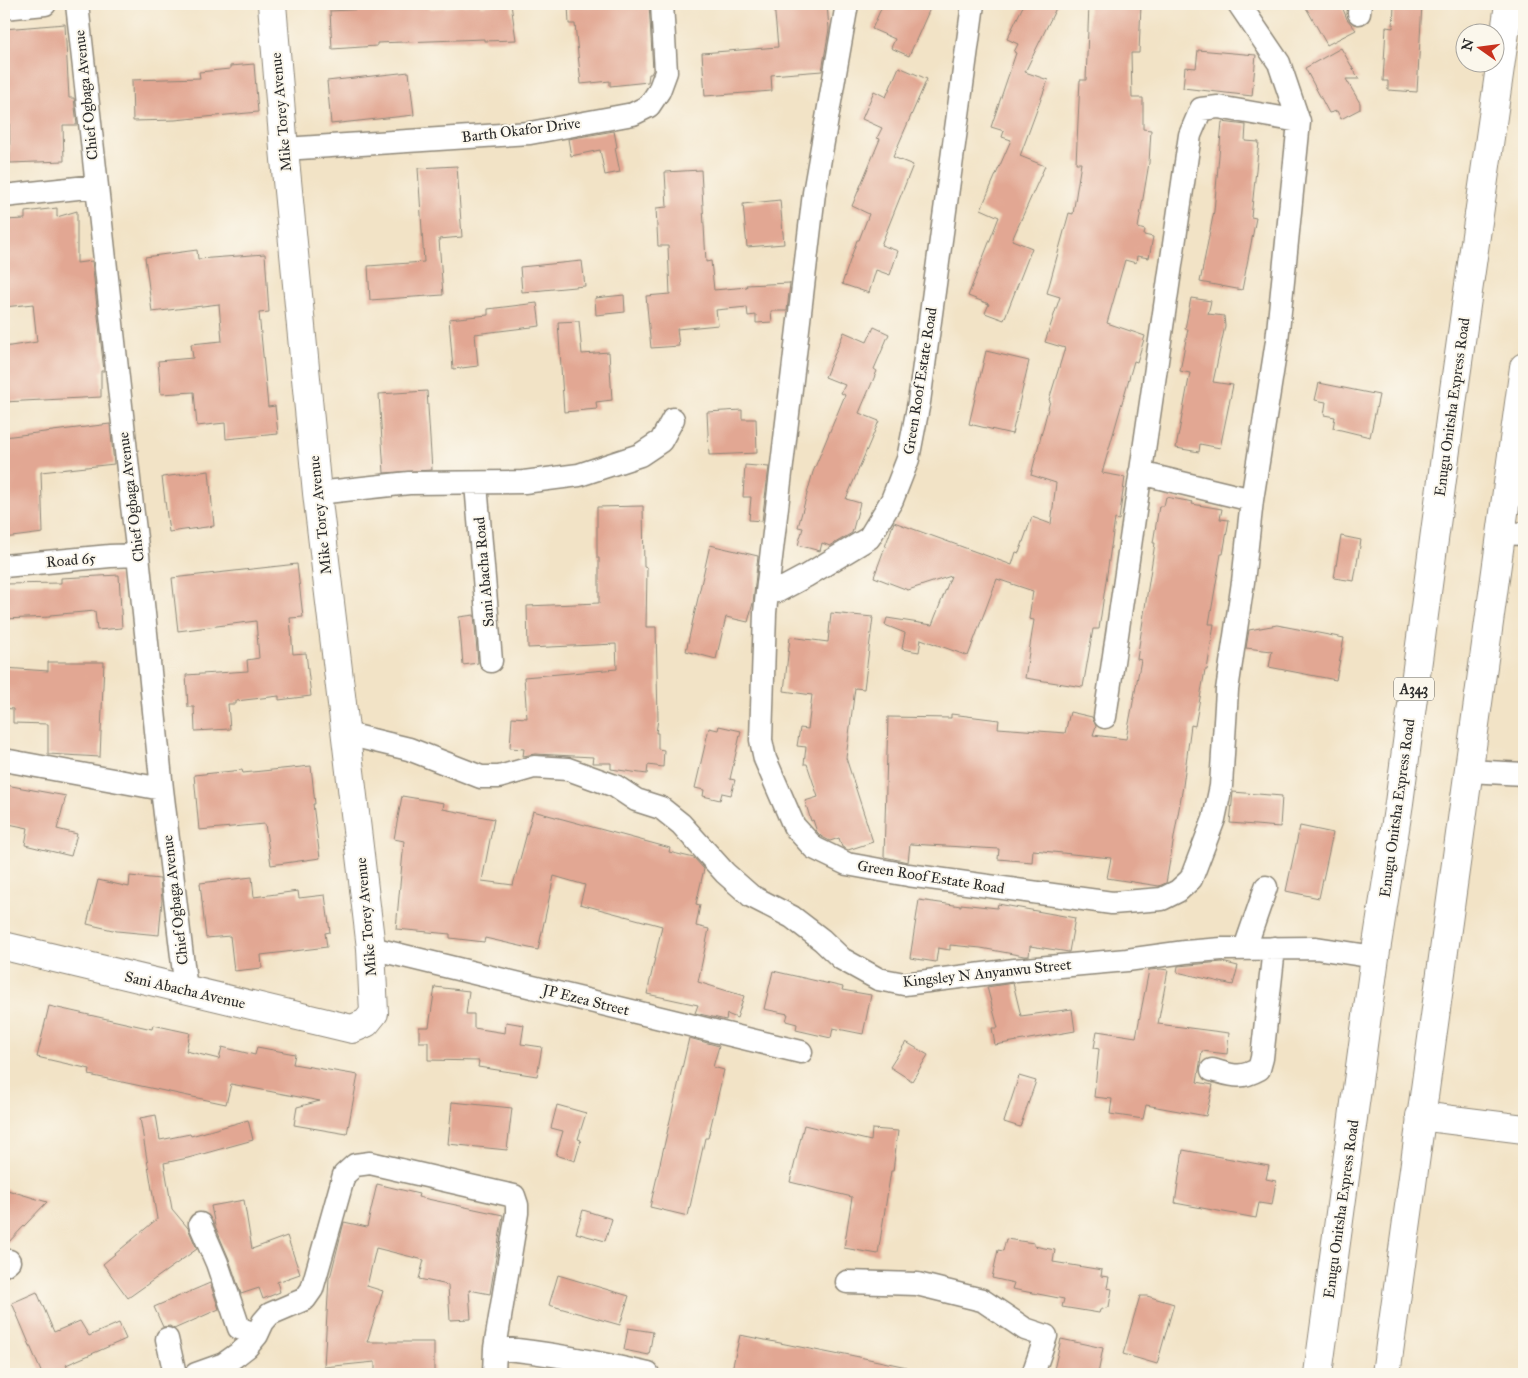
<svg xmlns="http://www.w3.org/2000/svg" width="1528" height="1378" viewBox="0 0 1528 1378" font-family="'IM FELL Great Primer',serif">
<rect width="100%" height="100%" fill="#fbf7ec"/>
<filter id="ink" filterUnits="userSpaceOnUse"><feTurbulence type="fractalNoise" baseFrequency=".02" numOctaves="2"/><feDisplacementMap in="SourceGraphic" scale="10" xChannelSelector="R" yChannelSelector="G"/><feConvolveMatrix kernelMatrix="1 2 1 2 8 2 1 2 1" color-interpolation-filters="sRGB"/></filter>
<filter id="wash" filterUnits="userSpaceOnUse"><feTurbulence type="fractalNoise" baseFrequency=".0096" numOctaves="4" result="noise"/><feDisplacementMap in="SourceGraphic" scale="20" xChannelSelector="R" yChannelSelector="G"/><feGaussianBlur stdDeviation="1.12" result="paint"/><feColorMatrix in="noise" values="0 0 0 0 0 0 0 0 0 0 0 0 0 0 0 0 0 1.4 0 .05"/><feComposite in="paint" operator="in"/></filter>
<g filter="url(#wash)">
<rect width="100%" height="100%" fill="#f2e3c6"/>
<g id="blocks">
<!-- building -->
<path fill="#e2a793" d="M387 4H429V9L480 4V6L511 4 516 40 484 41V39L377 43V46L332 49 330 11 387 8Z
M568 4H649L653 70 651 74H649L648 82 610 86V81L581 84 575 24H569Z
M774 4H827L829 29 822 71 771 75 772 91 705 96 702 53 778 47Z
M883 4H932L909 56 891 48 895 39 872 29Z
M1024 4H1058L1025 72 1048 80 1020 156 1045 166 1012 240 1032 248 1004 320 985 313 989 304 968 296 999 217 981 209 1011 140 1002 137 1004 131 991 127 1016 53 1014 52 1018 44 1007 39Z
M1089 4H1141L1139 53H1131L1132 98H1143V129L1151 130 1149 163 1138 228 1145 230 1144 235 1153 237 1149 258 1137 256 1136 263 1125 260 1107 323 1145 336 1137 362 1134 361 1102 473 1125 477 1119 520 1115 519 1099 629H1093L1083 687 1025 678 1034 620 1029 619 1033 591 997 579 968 656 921 639 919 652 902 649 905 633 885 625 887 618 932 625 951 576 908 590 874 577 894 522 1012 565 1016 552 1019 553 1032 517 1051 524 1056 483 1031 475 1050 401 1049 400 1065 348 1045 342 1060 297 1047 293 1069 213 1073 214 1081 163H1076L1080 80H1086Z
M1304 4H1341L1347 19 1356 30 1327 45Z
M1394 4H1422L1417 92 1388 90V81H1383L1386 27 1393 28Z
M65 24 69 98H74L77 125H63L64 161 10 163 9 98 4 99V29Z
M1341 48 1359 79H1346L1360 103V109L1341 119 1337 111 1329 113 1305 68Z
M1198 50 1256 55 1252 96 1183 88 1185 67 1196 68Z
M254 64 258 112 175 120 133 121 132 80 200 78 199 72 230 69V66Z
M899 67 927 79 893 157 913 165 881 245 898 251 890 275 876 270 869 293 842 284 857 240H859L869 214 852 206 880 139 877 138 882 128 862 119 874 91 886 97Z
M409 72 414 115 331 124 327 81Z
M1222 122 1246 125 1245 141 1259 142 1251 217 1256 218 1242 290 1200 282 1214 211Z
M614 131 617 147 615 148 620 172 605 175 600 150 571 156 568 139Z
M457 166 462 237 439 239 443 295 370 300 368 266 424 262 418 168Z
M701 170 706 262 711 261 714 290 747 287 746 285 790 283 787 311H771L772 322 756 323V315L748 316 747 307 716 310 718 325 677 329 679 346 651 348 646 296 670 294 668 246H658L656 208 667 207 665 172Z
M780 200 784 244 747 247 743 204Z
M57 208V217L77 211V263L92 261 104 371H101V397L4 402V347L37 342 33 304 4 307V220L25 219V212Z
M197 250 198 259 265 254 269 312 259 313 268 407 275 406 278 434 226 439 225 423 197 426 194 392 161 394 158 361 193 358 191 344 222 341 219 304 152 312 145 257Z
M582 261 585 286 522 292 520 267Z
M624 295 625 312 596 315 595 298Z
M1191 298 1211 301 1208 314 1224 316 1225 326 1213 382 1233 385 1220 448 1200 444 1199 452 1176 448 1190 373 1180 371 1188 329H1185Z
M537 303 540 326 475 334 478 366 453 369 449 319 488 315V309Z
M579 321 582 354 609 352 612 400 596 402 597 409 564 412 558 322Z
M874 327 889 334 874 369 877 371 859 413 879 421 846 499 860 503 852 533 830 546 822 543 820 551 798 545 803 528 798 527 813 472 845 395 841 393 845 385 825 377 844 332 867 342Z
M986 351 1029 361 1012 434 969 424Z
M1319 383 1379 395 1370 437 1333 428 1335 417 1324 415 1326 402 1315 400Z
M427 391 432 470 384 473 379 394Z
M742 410V419H756L757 453 709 455 707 412Z
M110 424 114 464 41 472 43 533 4 538V437Z
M745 465 769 467 762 521 749 520 751 497H743Z
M209 471 214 526 169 532 162 477Z
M1166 497 1193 502 1192 504 1222 509 1220 519 1229 520 1223 554H1221L1209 624H1214L1207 670H1205L1195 726 1191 725 1183 786 1166 883 1159 886 1107 878 1111 858 1033 850 1032 862 998 859 999 849 910 844 908 862 884 857 888 717 951 718V714L999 720 998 728 1065 733 1070 712 1092 717 1096 726 1093 735 1126 739 1141 660 1137 659 1155 543H1153L1159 506H1164Z
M643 506 644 567 647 568 646 627H656L658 719 656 733H658V749L664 750 663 767 648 765 647 774 611 769V763H592L593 757 535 754 523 756 524 749 510 748 512 717 527 718 524 677 617 669 616 644 528 648 527 606 599 603V558H597V507Z
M1341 536 1361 540 1354 581 1334 578Z
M710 545 758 556 753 603 748 622 726 617 716 659 686 651Z
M297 564 303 617 290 618 293 654 306 653 311 696 279 700V696L236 701V704H228L230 729 195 731 194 707H188L186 675 248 671 247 660 259 658 256 621 178 631 172 578Z
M119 575 122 628 97 630 95 611 50 615V617L4 619V584L61 583V578Z
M831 613 873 617 864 689 855 688 846 758 873 842 848 850 842 847 839 838 830 841 822 837 817 832 813 820 811 821 805 801 818 797 807 764H804L806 747 797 746 800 728 808 729 812 695 784 691 790 637 828 642Z
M474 615 478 663 463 665 459 617Z
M1277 625 1344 638 1336 680 1269 667 1272 651 1246 648 1249 630Z
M48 662H104L100 757 48 754V724L13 723V709L4 708V668L48 671Z
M719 726 741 731 730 779 735 780 731 795 722 793 720 800 703 796 704 790 695 788 709 728 718 730Z
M311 766 315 804H313L320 858 271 865 265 824 199 830 194 775 242 770 243 773Z
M6 785 66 796 57 829 77 834 71 856 25 845 28 828 4 823V796Z
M1233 792 1282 796 1280 827 1230 823Z
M402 796 444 803 443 809 494 819 482 881 513 885 533 811 670 848 669 852 694 858 704 869 696 904 700 905 696 926 709 929 698 982 744 996 737 1018 727 1014 726 1020 695 1013 698 1005 647 994 662 926 580 904 585 885 554 876 538 950 485 938 484 942 450 938V934L396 929 404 841 394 839Z
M1300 826 1333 833 1319 898 1286 891Z
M130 876 160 879 162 900 159 935 117 931 87 924 98 880 129 887Z
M252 877 254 897 298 891 299 898 325 895 330 932 325 933 327 947 261 955 262 968 234 971 230 936 206 938 200 883Z
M919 900 961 906V904L997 908 998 904 1075 918 1069 952 1030 946 1029 956H1024L981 948 950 945V950L938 948 936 962 910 958Z
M1222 962 1238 966 1233 985 1177 972 1178 966Z
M1161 969 1168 970 1158 1024 1229 1033 1227 1054 1202 1051 1197 1082 1213 1085 1206 1116 1146 1105 1143 1119 1110 1114 1112 1099 1094 1097 1099 1049 1094 1048 1097 1031 1136 1037 1149 970Z
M773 971 843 987 842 990 871 995 863 1034 833 1028 831 1038 796 1030 797 1024 786 1021 788 1014 764 1009Z
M1013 983 1021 1016 1072 1009 1075 1031 995 1045 992 1028H998L987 987Z
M435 987 469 991 466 1014H474V1028L505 1033 506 1022 524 1025 521 1044 542 1047 537 1076 478 1067 479 1061 428 1060V1042H419V1027H429Z
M49 1006 152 1029 153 1025 190 1033 186 1051 219 1059 222 1047 255 1055 257 1047 295 1054 293 1064 358 1075 347 1134 294 1125 297 1107 320 1101 231 1084 226 1104 89 1075 90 1069 37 1057Z
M689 1038 719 1046 713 1067 724 1070 708 1138H705L688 1216 650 1207Z
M906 1042 928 1055 912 1081 890 1067Z
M1019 1076 1036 1081 1020 1127 1004 1122Z
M452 1102 512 1108 507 1150 448 1144Z
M557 1105 586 1113 578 1139 581 1140 575 1161 556 1155 563 1131 551 1128Z
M156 1115 160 1140 190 1134 191 1136 248 1120 253 1140 188 1158 164 1163 172 1209 188 1228 197 1249 128 1298 103 1264 157 1219 140 1118Z
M804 1125 871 1141 872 1129 898 1131 893 1171H891L878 1254 844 1248 852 1197 790 1182Z
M1183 1150 1269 1166 1266 1179 1276 1181 1272 1205 1259 1203 1256 1218 1175 1203Z
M377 1184 419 1194 418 1197 503 1215 490 1294 469 1290 471 1319 450 1320 448 1285 419 1279 424 1260 376 1248 367 1286 383 1291 367 1342H434V1374H375V1362L324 1367 329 1278 331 1274 344 1222 367 1227Z
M4 1189 47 1202 4 1247Z
M244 1200 252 1249 287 1236 300 1274 277 1282 280 1292 263 1299 259 1288 241 1294 229 1259 215 1226 211 1206Z
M583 1210 612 1219 605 1241 576 1233Z
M1006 1239 1034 1243V1246L1055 1250 1053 1262 1102 1270 1101 1276 1109 1277 1107 1288 1112 1289 1109 1307 1100 1310 1099 1313 1062 1307 1064 1299 1012 1289 1014 1283 992 1278 998 1250 1003 1251Z
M558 1275 629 1296 620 1325 549 1305Z
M210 1283 219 1309 174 1329 170 1326 163 1327 154 1307Z
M37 1292 54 1332 80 1321 89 1336 119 1323 126 1339 66 1365 70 1374H42L12 1303Z
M1140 1296H1147L1174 1304 1157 1364 1123 1354Z
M628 1328 653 1332 649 1355 624 1350Z
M740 1335 840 1355V1353L907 1367 906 1374H731Z
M1061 1339 1103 1348 1098 1374H1053Z"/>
</g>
</g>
<g filter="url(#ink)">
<use href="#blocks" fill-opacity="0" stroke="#8e8778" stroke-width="1"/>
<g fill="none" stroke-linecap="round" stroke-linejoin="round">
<!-- street casing -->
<g stroke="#8e8778" stroke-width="25">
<path id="street" d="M77 4 132 506 138 555 162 789 186 990
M847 4 814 193 767 592 765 613 761 740 765 759 794 826 814 848 847 864 908 875 1112 903 1162 899 1178 891 1191 879 1214 819 1221 786 1227 690 1243 582 1252 500 1277 341 1299 122 1279 63 1239 4
M4 8 45 4
M1359 13 1360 4
M284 149 530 133 633 114 649 106 659 91 666 72 662 4
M4 196 96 186
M1140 473 1252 500
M476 484 491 661
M317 493 409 483 524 482 579 475 640 455 661 441 673 419
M1501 533 1524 534
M4 566 110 556 138 555
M767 592 778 591 806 576 869 538 892 500 908 459 919 402 973 4
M1105 717 1190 135 1201 109 1218 107 1299 121
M347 734 409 749 481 777H499L534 767 568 769 615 786 636 800 661 808 681 824 725 873 751 896 792 917 822 940 842 959 878 979 904 984 1015 970 1127 960 1185 952 1222 949 1316 948 1375 957
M4 760 162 789
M1468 771 1524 774
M371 948 801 1052
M1245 948 1266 887
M1212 1070C1232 1075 1239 1080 1259 1069L1262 1058 1274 948
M200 1224 217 1263 239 1328 257 1335
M4 1265 9 1261
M847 1282 917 1284 982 1300 1025 1329 1046 1336 1033 1374
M167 1339 175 1374
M495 1348C547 1352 597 1362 648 1374
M196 1374 224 1364 238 1354 247 1347 257 1335 263 1322 270 1314 305 1299 312 1289 344 1175 355 1165 370 1163 514 1196 517 1205V1213L495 1348 494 1374"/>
</g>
<!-- secondary casing -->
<g stroke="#8e8778" stroke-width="30">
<path id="secondary" d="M4 946 352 1029 366 1023 374 1013 371 948 317 493 284 149 272 4
M1420 1116 1524 1129"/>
</g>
<!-- highway casing -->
<g stroke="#8e8778" stroke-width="30">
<path id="highway" d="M1318 1374 1375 957 1399 803 1453 397 1509 4
M1386 1374 1524 367"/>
</g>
<!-- street -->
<use href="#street" stroke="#fff" stroke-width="22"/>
<!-- secondary -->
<use href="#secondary" stroke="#fff" stroke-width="28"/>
<!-- highway -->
<use href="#highway" stroke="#fff" stroke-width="28"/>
</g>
</g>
<g text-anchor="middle" stroke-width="4" stroke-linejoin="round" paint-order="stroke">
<!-- shield labels -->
<rect fill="#fbf7ec" stroke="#696865" stroke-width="1" x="1394" y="677.5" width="40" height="23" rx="4"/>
<g font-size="14" font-weight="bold" fill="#2b2b2b">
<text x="1414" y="694">A343</text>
</g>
<!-- street labels -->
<g font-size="15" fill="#2b2b2b" stroke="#fbf7ec">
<text transform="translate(86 95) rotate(-96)" y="5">Chief Ogbaga Avenue</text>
<text transform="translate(281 112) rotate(-95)" y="5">Mike Torey Avenue</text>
<text transform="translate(521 130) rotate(-7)" y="5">Barth Okafor Drive</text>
<text transform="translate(920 381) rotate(-81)" y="5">Green Roof Estate Road</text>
<text transform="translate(1452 407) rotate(-82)" y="5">Enugu Onitsha Express Road</text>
<text transform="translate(131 497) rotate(-97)" y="5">Chief Ogbaga Avenue</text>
<text transform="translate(320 515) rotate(-96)" y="5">Mike Torey Avenue</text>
<text transform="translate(71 560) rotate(-5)" y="5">Road 65</text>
<text transform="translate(484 572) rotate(-95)" y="5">Sani Abacha Road</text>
<text transform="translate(1397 808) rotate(-82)" y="5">Enugu Onitsha Express Road</text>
<text transform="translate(931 877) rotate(9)" y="5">Green Roof Estate Road</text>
<text transform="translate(175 900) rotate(-97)" y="5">Chief Ogbaga Avenue</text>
<text transform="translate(366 917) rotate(-95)" y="5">Mike Torey Avenue</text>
<text transform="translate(987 973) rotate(-6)" y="5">Kingsley N Anyanwu Street</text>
<text transform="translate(185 990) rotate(13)" y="5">Sani Abacha Avenue</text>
<text transform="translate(586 1000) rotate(14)" y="5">JP Ezea Street</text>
<text transform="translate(1341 1209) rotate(-82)" y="5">Enugu Onitsha Express Road</text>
</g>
</g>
<!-- margin -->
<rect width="1528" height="1378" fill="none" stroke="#fbf7ec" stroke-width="20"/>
<!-- north arrow -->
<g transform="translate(1480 48) rotate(284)"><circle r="24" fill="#fbf7ec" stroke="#a8a59f"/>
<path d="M0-4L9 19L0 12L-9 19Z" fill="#c8321e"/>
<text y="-8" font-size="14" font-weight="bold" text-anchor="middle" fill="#2b2b2b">N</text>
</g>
</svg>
